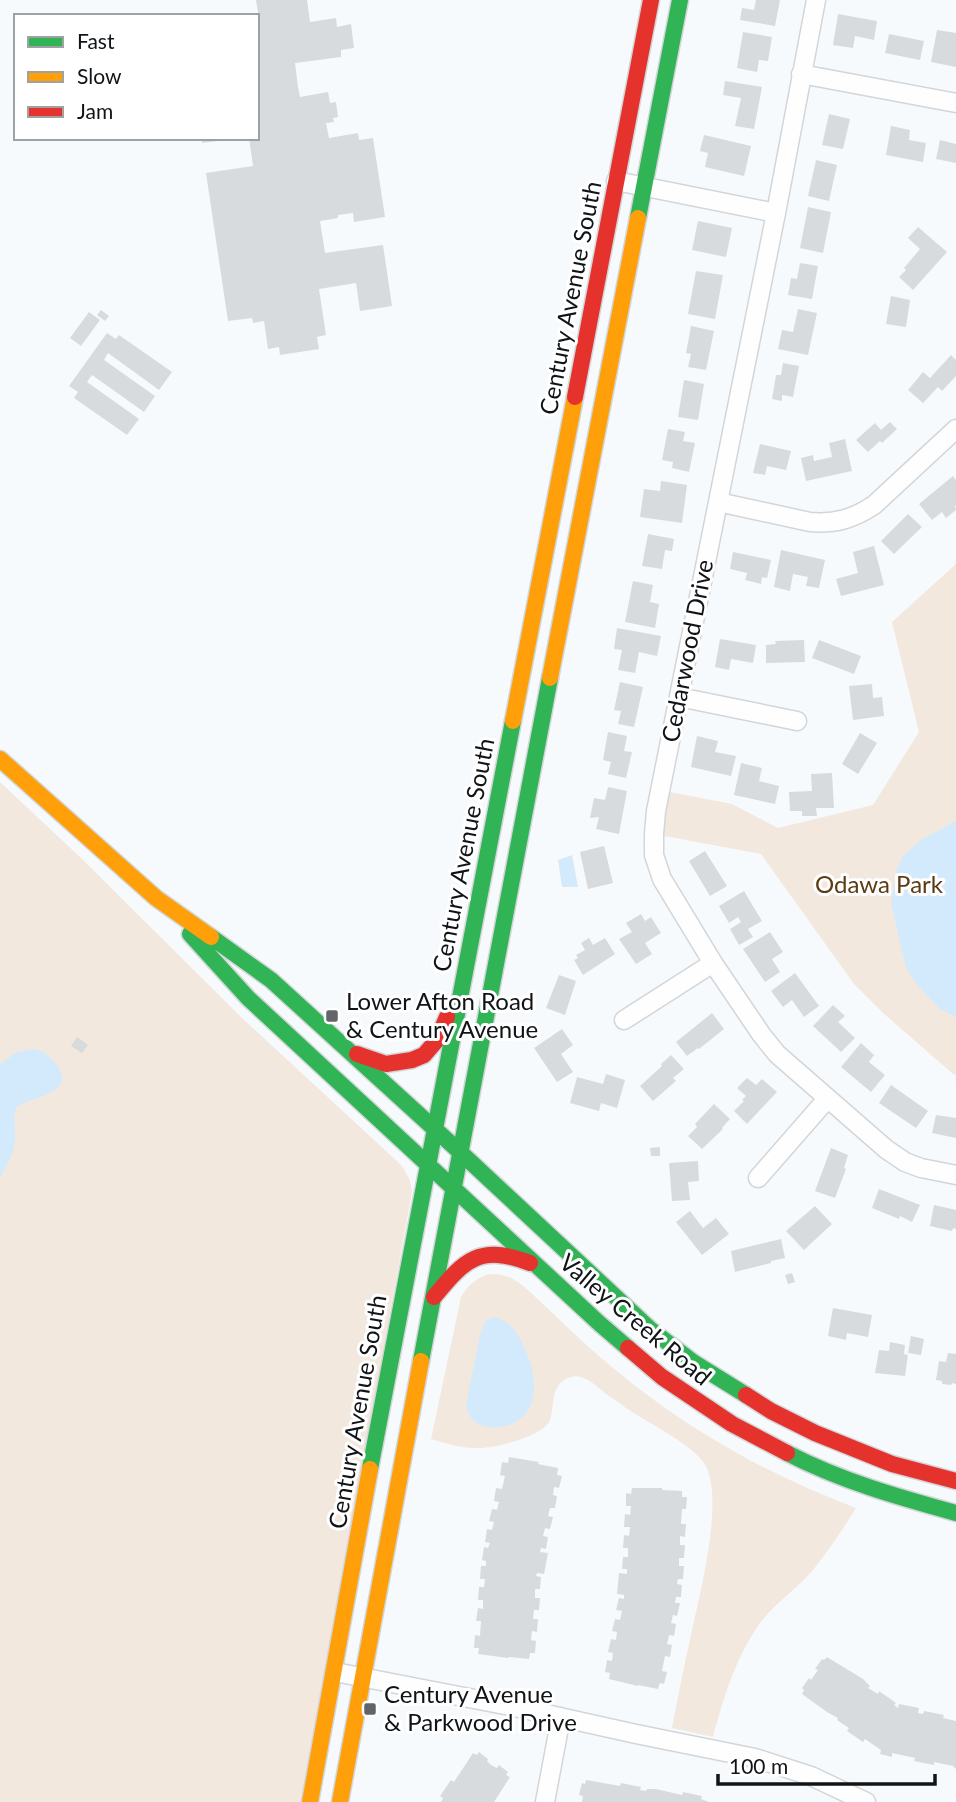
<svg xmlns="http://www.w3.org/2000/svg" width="956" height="1802" viewBox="0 0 956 1802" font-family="Lato,sans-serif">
<rect width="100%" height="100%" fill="#f7fafd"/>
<!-- green -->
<path fill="#f2e8de" d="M956 564V1075L953 1074 883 1013 854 984 761 854 654 834 660 790 732 804 778 828 873 805 919 732 892 622Z
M0 782 81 858 242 1018 400 1164C407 1173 411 1180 412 1192L301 1802H0Z
M490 1274C498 1274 504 1275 511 1278 523 1284 534 1296 544 1305 560 1320 575 1335 591 1349 671 1420 756 1470 856 1508 843 1529 829 1550 813 1570 797 1589 776 1602 760 1623 736 1657 724 1696 713 1737L672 1728C678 1697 684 1666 691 1635 699 1597 726 1495 704 1463 690 1443 648 1423 626 1408 621 1404 615 1400 609 1396 597 1388 584 1371 568 1378 550 1386 555 1405 550 1420 543 1437 495 1448 478 1448 462 1449 446 1443 431 1439L461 1297C468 1285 477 1277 490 1274Z"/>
<!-- water -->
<path fill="#d3eafc" d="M956 821V1017L940 1009 919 987 906 968 891 903 897 868 903 856 921 840Z
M572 855 578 887H562L558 860Z
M34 1049C44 1051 50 1056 56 1064 79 1093 32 1097 16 1107 13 1119 16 1129 15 1141 14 1154 6 1166 0 1178V1064L17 1052Z
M495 1317C511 1322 518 1333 524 1347 532 1363 538 1387 531 1405 521 1431 471 1439 466 1405L481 1331 486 1320Z"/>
<!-- building -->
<path fill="#d7dbde" d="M256 0H307L310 22 336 18 337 27 351 24 354 48 341 50V57L295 63 298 87 300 97 328 92 330 103 336 102 338 117 333 118 334 122 326 123 329 138 358 133 359 140 373 138 385 217 354 222 353 213 338 215V218L320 221 325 253 383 245 392 306 360 311 356 283 319 289 326 335 317 337 319 349 280 355 279 347 268 349 264 321 253 323 252 318 228 321 206 173 253 166 249 138H257V20L259 19Z
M756 0H780L775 26 740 20 742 8 754 10Z
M838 14 877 21 874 40 855 36 853 48 833 45Z
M937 30 956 33V67L931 62Z
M743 32 772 37 768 61 759 60 757 72 737 68Z
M889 34 924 41 920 60 885 53Z
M725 81 762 87 754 129 735 126 741 98 723 95Z
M829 114 850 119 843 149 822 145Z
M891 126 910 130 909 140 926 143 923 162 886 155Z
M704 135 751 146 744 176 705 167 708 153 700 151Z
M202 138H226V140L202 143Z
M940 140 956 144V163L936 159Z
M816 160 837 165 829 201 808 196Z
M808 207 831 212 823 253 800 248Z
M698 221 732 228 726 257 692 250Z
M918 227 947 252 913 290 899 277 906 270 904 268 920 249 908 238Z
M800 263 818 266 812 299 788 295 791 278 797 279Z
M696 271 723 275 715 319 688 314Z
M891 296 910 300 906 327 886 324Z
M798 309 817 313 808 355 778 349 782 330 793 332Z
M101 310 109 316 105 321 97 315Z
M89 312 100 320 81 346 70 338Z
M691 326 714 331 706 370 688 367 691 354 686 353Z
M107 333 116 339 119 335 172 372 159 390 108 353 104 360 155 396 144 412 92 375 87 382 139 419 127 435 74 398 78 392 69 386Z
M951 355 956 360V376L942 391 938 387 923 403 908 390 923 372 930 378Z
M783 363 799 366 793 397 782 395V401L772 399 776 375H781Z
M684 380 704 384 698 420 678 417Z
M890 422 897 429 882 443 880 441 868 452 856 440 875 423 881 430Z
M668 429 685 432 683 441 695 443 689 472 672 468 673 462 662 460Z
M845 439 852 471 806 481 801 458 813 455 814 461 832 457 829 443Z
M760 444 791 451 786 470 767 466 765 475 753 473Z
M953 476 956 480V505L955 506 956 510 946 518 942 512 932 520 919 504Z
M661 481 687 485 682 523 640 517 644 489 660 491Z
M908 514 922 527 894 554 881 541Z
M648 534 674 539 672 551 665 550 662 569 642 566Z
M874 546 884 585 841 596 836 579 858 573 853 552Z
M781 550 825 560 819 588 806 586 808 577 793 574 790 591 774 587Z
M733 552 771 560 767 578 762 577 761 584 745 580 747 573 730 569Z
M633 581 653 585 650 602 659 604 655 628 625 622Z
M617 628 661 636 657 656 639 652 635 673 618 670 622 650 614 649Z
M720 639 756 645 753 663 731 659 729 670 715 667Z
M804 640 805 662 766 663V645L776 644 775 641Z
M819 640 861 656 854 674 812 658Z
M620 682 643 687 634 727 618 724 621 711 614 710Z
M872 684 873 698 882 697 884 716 853 720 849 686Z
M608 732 627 736 624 751 632 752 626 778 608 774 611 762 603 760Z
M860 733 877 743 858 774 842 764Z
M697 736 718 741 715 752 736 756 731 776 691 767Z
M741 763 762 768 759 781 779 786 775 804 734 795Z
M832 773 834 808H816L817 816H802V811H790L789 792 812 791 811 774Z
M608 787 627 791 619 834 596 829 599 817 590 818 594 798 605 800Z
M604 846 613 883 588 889 580 852Z
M705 851 727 886 710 896 689 861Z
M744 891 762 921 748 929 753 937 739 945 730 929 741 922 738 917 729 923 719 906Z
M641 914 645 921 651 917 661 933 645 943 652 954 636 964 619 939 632 932 626 923Z
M770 932 783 952 772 959 780 972 765 982 743 949Z
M589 938 593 945 605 938 615 954 583 975 574 960 578 958 576 955 585 950 581 943Z
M795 973 819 1006 804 1017 792 1000 783 1007 771 991Z
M559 975 576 981 565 1015 546 1008Z
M833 1005 845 1016 838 1022 855 1038 841 1052 813 1026Z
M712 1013 724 1029 699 1049 698 1048 687 1056 676 1042Z
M562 1029 573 1045 561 1054 573 1072 557 1082 534 1048Z
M77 1037 88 1045 82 1053 71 1046Z
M861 1043 874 1055 869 1062 885 1075 871 1092 841 1067Z
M671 1055 684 1069 673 1078 676 1081 653 1101 640 1086 662 1066 661 1064Z
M606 1074 625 1080 617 1108 601 1103 599 1111 570 1103 577 1077 603 1084Z
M747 1078 756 1085 762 1079 777 1092 747 1124 734 1111 744 1101 742 1100 746 1096 737 1088Z
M891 1085 928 1111 916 1128 879 1103Z
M714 1104 730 1119 722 1128 723 1129 702 1149 688 1136 697 1127 695 1124Z
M936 1115 956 1118V1138L932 1133Z
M660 1147V1156H651L650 1148Z
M831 1148 848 1155 844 1168 846 1169 835 1198 815 1191Z
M698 1161 699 1181 688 1182 690 1200 672 1201 669 1163Z
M879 1189 920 1205 912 1222 900 1216 899 1219 872 1208Z
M934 1205 956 1210V1229L953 1228 952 1231 930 1226Z
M815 1206 832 1224 804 1250 786 1231Z
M690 1211 703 1228 716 1218 729 1234 702 1255 676 1222Z
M781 1239 785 1258 771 1261V1263L735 1272 731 1251Z
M792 1273 795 1282 788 1284 785 1275Z
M833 1308 872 1315 868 1337 847 1333 846 1340 828 1336Z
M911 1336 924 1339 921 1355 908 1353Z
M890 1342 905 1345 904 1354 908 1355 905 1376 875 1373 879 1350 889 1351Z
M948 1353 956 1354V1384L952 1383 951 1385 942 1384V1381L936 1380 939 1361 946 1362Z
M509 1457 539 1462 538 1464 558 1468 557 1475 562 1476 559 1488 554 1487 553 1495 557 1496 555 1508H550L548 1516 553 1517 550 1529 545 1528 543 1536 548 1537 546 1549 541 1548 540 1552 548 1553 544 1574 537 1573 536 1576 541 1577 540 1589H535V1598H540L539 1610H534L533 1619H538L537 1632 532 1631 531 1640 536 1641 535 1653H530L529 1659 509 1657 508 1658 478 1654 479 1648H474L475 1635 480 1636 481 1621H476L478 1608 483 1609V1600H478L479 1587H484L485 1579H480L481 1566H486V1561L482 1560 484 1547 488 1548 490 1543 485 1542 487 1529 492 1530 494 1522 489 1521 492 1509 497 1510 499 1502 494 1501 496 1488 502 1489 505 1476 500 1475 502 1462 508 1463Z
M632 1488H662V1490L682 1491V1497H687L686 1509H682L681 1524H686L685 1537 680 1536V1545H685L684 1558H679V1566H684L683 1579H678L677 1584 682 1585 681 1597H676L675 1603H680L677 1616 673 1615 671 1623 676 1624 674 1636 669 1635 667 1644 672 1645 670 1657 665 1656 662 1671 667 1672 664 1684 660 1683 658 1689 638 1685V1686L609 1679 610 1673 605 1672 607 1660 612 1661 613 1653 608 1652 611 1639 616 1640 617 1632 612 1631 615 1619 620 1620 622 1611 616 1610 619 1598 624 1599V1595L617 1594 619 1573 627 1574V1569H622L623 1557H628V1548H623L624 1535 629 1536 630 1527H624L625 1514 630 1515 631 1506H626V1493L631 1494Z
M827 1657 863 1679 870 1686 868 1688 878 1694 879 1691 896 1703 894 1705 898 1708 899 1704 919 1708 918 1713 923 1714 924 1711 944 1715 943 1718 956 1721V1769L953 1766 934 1762V1765L914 1761 915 1758 892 1753V1757L880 1754 881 1750 865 1739 863 1742 847 1731 849 1728 837 1720 838 1718 827 1712 802 1694 804 1690 802 1688 809 1678 811 1680 818 1670 815 1669 822 1659 824 1660Z
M479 1752 488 1759 487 1761 491 1765 497 1768 499 1765 508 1772 506 1775 510 1777 494 1802H441L443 1798 440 1796 451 1780 454 1782 473 1753 477 1755Z
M586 1780 620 1786 621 1783 641 1787 640 1790 646 1791 647 1789H656L682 1795 683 1792 702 1796 701 1799 709 1802H582L583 1796 579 1795 582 1783 585 1784Z"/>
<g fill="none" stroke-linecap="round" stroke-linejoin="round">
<!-- street casing -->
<g stroke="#d2d6d9" stroke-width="21">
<path id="street" d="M816 0 776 213 656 811 654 834V855L662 879 713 963 761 1034 777 1054 886 1149 905 1162 921 1168 956 1175
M801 74 956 103
M616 181 776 213
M718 502 810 522C835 524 853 519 874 505L956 429
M679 697 797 721
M624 1020 713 963
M758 1178 827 1099
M335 1672 510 1706 636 1734 755 1758 811 1776 866 1802
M545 1802 561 1717"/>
</g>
<!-- fast casing -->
<g stroke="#d2d6d9" stroke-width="19">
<path id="fast" d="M638 218 680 0
M190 934 248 998 600 1324 628 1348
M211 937 271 980 460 1152 650 1329 693 1362 746 1395
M421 1361 550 678
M787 1453C841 1481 898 1497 956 1513
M370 1469 513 721"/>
</g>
<!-- slow casing -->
<g stroke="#d2d6d9" stroke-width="19">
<path id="slow" d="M550 678 638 218
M513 721 575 397
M0 759 156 898 211 937
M310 1802 370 1469
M340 1802 421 1361"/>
</g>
<!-- jam casing -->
<g stroke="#d2d6d9" stroke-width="19">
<path id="jam" d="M575 397 651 0
M357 1054 386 1064 412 1060 424 1055 437 1040 447 1017
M434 1297C465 1259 480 1244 530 1263
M628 1348 662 1377 732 1424 787 1453
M746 1395 771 1411 815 1433 892 1464 956 1481"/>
</g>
<!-- street -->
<use href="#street" stroke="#fefeff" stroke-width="18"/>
<!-- fast -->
<use href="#fast" stroke="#30b455" stroke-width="16"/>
<!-- slow -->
<use href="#slow" stroke="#ff9f0a" stroke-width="16"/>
<!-- jam -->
<use href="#jam" stroke="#e5322d" stroke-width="16"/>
</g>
<!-- markers -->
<g fill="#616468" stroke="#fff" stroke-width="2.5">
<rect x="325" y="1009" width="14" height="14" rx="3.5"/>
<rect x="363" y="1702" width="14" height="14" rx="3.5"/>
</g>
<g text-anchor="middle" stroke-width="6" stroke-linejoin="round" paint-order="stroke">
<!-- street labels -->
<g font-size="24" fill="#101417" stroke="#fff">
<text transform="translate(571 298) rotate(-79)" y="8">Century Avenue South</text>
<text transform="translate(688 651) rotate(-79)" y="8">Cedarwood Drive</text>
<text transform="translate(464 855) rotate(-79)" y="8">Century Avenue South</text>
<text transform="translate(635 1320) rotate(40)" y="8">Valley Creek Road</text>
<text transform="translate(358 1412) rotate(-80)" y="8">Century Avenue South</text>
</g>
<!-- park labels -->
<g font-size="24" fill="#5c3a13" stroke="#fff">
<text x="879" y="893">Odawa Park</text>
</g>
<!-- poi labels -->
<g font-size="24" fill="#101417" stroke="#fff" text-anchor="start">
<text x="346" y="1010">Lower Afton Road<tspan x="346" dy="28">&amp; Century Avenue</tspan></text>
<text x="384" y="1703">Century Avenue<tspan x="384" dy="28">&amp; Parkwood Drive</tspan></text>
</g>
</g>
<!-- legend -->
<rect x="14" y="14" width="245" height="126" fill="#ffffff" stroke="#9fa1a2" stroke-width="2"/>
<rect x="28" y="37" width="35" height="10" fill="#30b455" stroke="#9fa1a2" stroke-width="2"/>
<text x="77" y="49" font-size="21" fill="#101417">Fast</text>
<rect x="28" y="72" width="35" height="10" fill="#ff9f0a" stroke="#9fa1a2" stroke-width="2"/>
<text x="77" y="84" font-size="21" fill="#101417">Slow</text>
<rect x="28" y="107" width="35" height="10" fill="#e5322d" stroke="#9fa1a2" stroke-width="2"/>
<text x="77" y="119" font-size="21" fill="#101417">Jam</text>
<!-- scale -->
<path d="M718 1774v10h217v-10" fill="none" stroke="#101417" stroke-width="3.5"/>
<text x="729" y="1774" font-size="21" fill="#101417" stroke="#ffffff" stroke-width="5" paint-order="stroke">100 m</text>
</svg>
